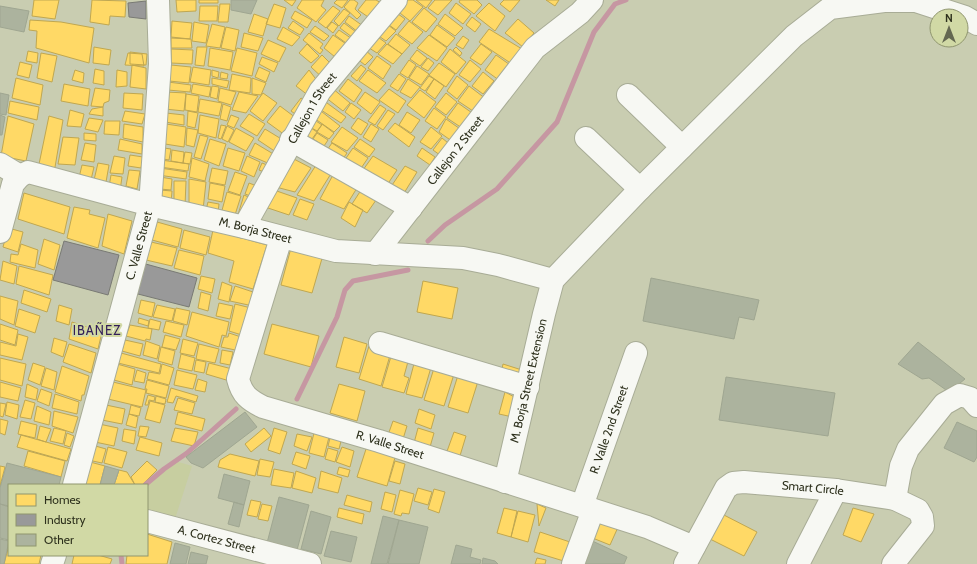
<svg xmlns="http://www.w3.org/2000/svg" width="977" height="564" viewBox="0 0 977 564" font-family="Cabin,sans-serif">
<rect width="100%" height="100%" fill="#c9cdb1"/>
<!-- built -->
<path fill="#c7cea0" d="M175 461 192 466 174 522 147 514 146 485Z"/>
<!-- homes -->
<path fill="#ffd966" stroke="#c0a750" d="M34 0H59L55 19 32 16Z
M92 0 126 1 125 17 110 16 109 25 90 22Z
M176 0H196V11L177 12Z
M199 0H218V3H199Z
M284 0H296L292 6Z
M302 0H324L321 6 326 10 316 22 297 8Z
M337 0H348L342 8 334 3Z
M350 0H354L358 3 355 9 361 15 357 19 344 7Z
M366 0H376L386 6 374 21 358 10Z
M403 0H413L423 7 410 21 395 9Z
M416 0H432L426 8Z
M435 0H452L438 15 428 8Z
M460 0H477L482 5 474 14 459 2Z
M504 0H520L510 12 500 4Z
M546 0H559L555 6Z
M456 3 471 14 463 24 449 13Z
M489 3 505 16 495 31 476 16Z
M220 4H230L228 22H218Z
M274 4 286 8 280 28 266 24Z
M200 6H218L217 21H199Z
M333 6 340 11 326 28 318 22Z
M424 8 437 19 426 32 412 22Z
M344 9 350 13 339 26 334 21Z
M295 11 312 20 307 28 291 18Z
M394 11 405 19 396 30 385 22Z
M254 14 268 19 263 36 248 32Z
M445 14 463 28 455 36 438 24Z
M349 16 363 26 358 32 345 22Z
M472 17 481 24 475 32 466 25Z
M518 19 534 33 523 47 505 33Z
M30 20 61 22 94 28 89 63 36 48 37 31 29 30Z
M172 21 192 23 190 39 171 37Z
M293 21 304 29 300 35 288 28Z
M409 21 423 32 412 44 398 34Z
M194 22 209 25 206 43 192 41Z
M332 22 338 26 333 33 327 28Z
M384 22 396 31 386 41 376 34Z
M344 23 360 35 356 40 340 28Z
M212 24 225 27 220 48 206 46Z
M437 25 455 38 447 47 430 35Z
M315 26 329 36 324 41 310 32Z
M226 27 239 30 235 51 221 48Z
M283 27 300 37 292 46 277 39Z
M489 29 522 49 512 64 479 42Z
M339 30 358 43 353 48 335 35Z
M244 33 263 38 258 51 241 47Z
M309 33 323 44 320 48 323 50 320 54 303 40Z
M396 34 410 45 402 54 388 44Z
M333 35 352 48 340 61 324 48Z
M375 35 386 43 377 53 366 46Z
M429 35 447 48 437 61 417 48Z
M463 36 469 40 463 49 456 45Z
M171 38 191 39 192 48H171Z
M268 40 286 48 279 62 261 54Z
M307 44 319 56 311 63 299 53Z
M387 44 402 54 393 64 378 54Z
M481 44 492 52 481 65 470 58Z
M94 47 111 50 109 65 93 63Z
M197 47H207L204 66 195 65Z
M456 47 462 53 460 56 453 50Z
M210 48 233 52 230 70 208 66Z
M237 48 257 53 252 76 231 71Z
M171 49 193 50 192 64 171 63Z
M364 49 373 57 365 65 356 58Z
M450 49 466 62 456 74 441 62Z
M417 50 427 58 420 66 410 59Z
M28 51 38 53 37 63 26 61Z
M130 52 147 54 146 65 130 64Z
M41 53 57 56 52 82 37 78Z
M128 53 142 54 144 66 125 65Z
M322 55 336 69 325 80 311 67Z
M496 55 513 67 503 83 485 70Z
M377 56 391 66 383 79 368 68Z
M262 57 278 63 274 72 259 64Z
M428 58 434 63 428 71 421 67Z
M409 60 416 65 408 78 400 73Z
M470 60 481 69 470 82 459 75Z
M20 62 32 65 29 78 17 75Z
M439 63 455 74 446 87 429 75Z
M132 65 146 68V89L130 87Z
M171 65 191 67 189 83 169 81Z
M361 65 366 69 357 81 351 76Z
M417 66 429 74 421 85 409 78Z
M193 67 211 70 209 85 190 82Z
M259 67 270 72 266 82 255 77Z
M95 69 104 71V85L93 83Z
M75 70 84 73 83 83 72 80Z
M117 70 127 72V86L116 87Z
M212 70 219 72 218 78 212 76Z
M309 70 321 86 313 99 296 86Z
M368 70 386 83 377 93 359 81Z
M221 72 228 74 227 79 220 78Z
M483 72 494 81 483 94 472 86Z
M232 74 251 78 250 93 229 90Z
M399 74 406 79 398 91 390 86Z
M429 76 434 79 425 91 420 88Z
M457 76 468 85 457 99 447 91Z
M16 78 43 85 40 105 12 98Z
M212 78 229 81 227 88 212 84Z
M252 78 266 83 261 95 252 94Z
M348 79 362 90 354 102 339 91Z
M408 79 420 87 411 98 400 92Z
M434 79 444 86 435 99 426 92Z
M168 82 191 85 190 92 168 90Z
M64 84 90 89 88 106 61 101Z
M193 84 211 87 209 97 191 93Z
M212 86 219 87 217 99 210 97Z
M469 86 486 99 476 113 458 101Z
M95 88 110 90 109 101 104 103 103 107 91 106Z
M220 88 236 92 231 105 218 101Z
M332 88 350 103 343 111 325 97Z
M389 89 406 101 398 113 379 100Z
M420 90 436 102 424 118 407 105Z
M166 92 186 93 184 111 165 109Z
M239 92 258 96 246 113 232 110Z
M365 92 380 102 371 114 357 103Z
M124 93 143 94 142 110 123 108Z
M263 93 277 103 263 121 250 111Z
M446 93 457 102 446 115 435 107Z
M186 94 199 96 197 112 185 110Z
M301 98 310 104 301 118 291 111Z
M200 99 222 103 219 116 198 112Z
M323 100 346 117 341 123 318 108Z
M10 101 39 107 37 120 8 113Z
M351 103 361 110 354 119 345 112Z
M458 103 475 115 465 130 447 118Z
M223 104 231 107 227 121 220 119Z
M380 105 386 109 375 125 368 121Z
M280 106 300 121 289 138 267 122Z
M103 107V116L89 114 92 109Z
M317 108 340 126 334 132 311 116Z
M434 108 446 117 437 129 425 121Z
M70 110 84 114 81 127 67 126Z
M388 110 395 114 383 130 377 126Z
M125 111 145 114 142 124 122 121Z
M188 111 198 113 195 128 187 126Z
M407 112 420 120 411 133 399 125Z
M166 113 184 115V125L165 122Z
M249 114 265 124 257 136 240 126Z
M200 115 219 119 216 138 198 133Z
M231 115 239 118 234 128 227 125Z
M8 116 34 124 26 161 1 156Z
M49 116 63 120 54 173 38 169Z
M310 117 322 125 317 131 305 124Z
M89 118 103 120 98 132 85 129Z
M358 118 368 124 361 135 351 128Z
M446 119 463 131 456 144 439 132Z
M105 121H120L119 135 104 134Z
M395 123 415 137 409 147 388 131Z
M124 124 143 127V142L123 138Z
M166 124 186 127 184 147 165 144Z
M305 124 317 132 312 139 300 133Z
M322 124 334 133 329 139 317 132Z
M371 124 379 129 371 142 363 137Z
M221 125 226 126 221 139 218 138Z
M227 126 234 130 228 142 222 139Z
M342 127 358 138 347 151 331 142Z
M431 127 442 136 431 149 420 142Z
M187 128 198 130 194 147 186 145Z
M236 128 254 138 246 151 229 142Z
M265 129 283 140 276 152 258 140Z
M84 133 96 134V141L84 140Z
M317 133 328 140 324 146 313 139Z
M200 135 208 137 201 159 194 157Z
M63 137 79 138 75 165 58 164Z
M442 138 453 147 444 158 433 150Z
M120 139 142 144V154L118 150Z
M210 139 226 144 219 166 204 160Z
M360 139 375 149 369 157 354 147Z
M85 143 96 145 94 162 81 160Z
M255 143 275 155 270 164 249 155Z
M332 143 347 153 340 163 325 153Z
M164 148 171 149 169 160 163 159Z
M228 148 245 153 239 171 223 166Z
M353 148 368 158 357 174 342 164Z
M422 148 435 157 430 165 417 156Z
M172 150 184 152 183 163 171 161Z
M185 152 192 153 190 164 183 163Z
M130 155 143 157 141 168 128 166Z
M114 156 125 158 123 174 110 173Z
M247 156 260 162 254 177 241 171Z
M373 156 397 170 387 185 363 170Z
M192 158 209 164 205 181 189 177Z
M292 158 311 168 295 192 272 186Z
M161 160 189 164 188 171 160 167Z
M318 162 332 172 314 201 297 195Z
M98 163 109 165 106 182 94 180Z
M262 163 272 167 269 174 259 170Z
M82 165 94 167 90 184 78 182Z
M405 166 417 172 401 198 388 191Z
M160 168 187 172 186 179 158 175Z
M212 168 228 171 225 185 209 182Z
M129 170 140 171 137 189 126 186Z
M235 172 247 176 240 195 228 191Z
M111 175 122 177 120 191 109 187Z
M333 175 357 188 344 209 320 199Z
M160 177 172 179 171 190 160 189Z
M189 179 206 182 203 210 189 207Z
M174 181H186L185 206 174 204Z
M210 183 225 186 222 202 208 199Z
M249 183 262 188 256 198 245 194Z
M365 184 381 193 367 213 352 204Z
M268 188 297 198 289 215 262 206Z
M160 190 172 191 171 203 159 201Z
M227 192 241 196 234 218 221 214Z
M24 193 70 207 64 234 18 219Z
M244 195 255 200 237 218Z
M300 199 314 204 307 220 293 215Z
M208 202 219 204 218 212 206 210Z
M349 202 363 210 355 227 341 218Z
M74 207 90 210 89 214 105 218 98 248 67 238Z
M108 214 132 221 124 254 102 246Z
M157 222 182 229 178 247 152 240Z
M8 228 23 232 18 252 3 247Z
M184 230 210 237 206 255 180 248Z
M213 230 267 245 253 289 229 282 234 261 208 253Z
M44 239 60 245 54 270 38 264Z
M151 242 177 248 172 266 146 260Z
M21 244 38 250 35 268 10 262 11 254 18 255Z
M291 248 323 255 312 293 281 285Z
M179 250 204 256 200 275 174 268Z
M3 261 17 266 14 284 0 280Z
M19 266 53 275 49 295 16 284Z
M201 276 215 279 212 293 198 289Z
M423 281 458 288 452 319 417 312Z
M222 282 232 286 229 302 218 299Z
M235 286 256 293 253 306 230 301Z
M24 290 51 299 47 312 21 303Z
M201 292 211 295 208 311 198 308Z
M0 296 18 301 14 325 0 319Z
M141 300 155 303 152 317 138 313Z
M219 303 233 306 230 319 216 316Z
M235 304 251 308 245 336 229 331Z
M59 305 72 309 69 325 56 321Z
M157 305 175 309 172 321 153 317Z
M176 308 190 311 187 325 173 321Z
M19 309 40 316 35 333 15 326Z
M192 312 229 322 226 336 222 335 219 347 186 336Z
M139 318 149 321 148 326 138 323Z
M150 319 161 322 159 330 148 328Z
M166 321 184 325 181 337 163 332Z
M72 322 102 332 98 349 69 339Z
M0 324 18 330 15 345 0 340Z
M272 324 319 336 311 367 264 354Z
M130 325 152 329 150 340 146 339 145 341 126 336Z
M229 333 244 338 240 351 221 347 224 337H228Z
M18 334 28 337 22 360 0 355V342L16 346Z
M165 335 180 339 176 350 162 347Z
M344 337 367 344 359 373 336 367Z
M54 338 67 342 63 357 51 352Z
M183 339 198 343 194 356 180 353Z
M125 340 143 344 140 356 122 351Z
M146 341 160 346 157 359 143 355Z
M69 344 96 353 91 373 63 362Z
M199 344 219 349 215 363 196 359Z
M369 346 391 352 381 386 359 379Z
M161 347 175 351 172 365 158 361Z
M222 350 233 352 230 365 220 363Z
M121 353 161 364 159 373 118 363Z
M392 353 409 358 404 376 409 378 404 393 382 387Z
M181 354 195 358 192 371 178 368Z
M0 358 26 364 22 386 0 380Z
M196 360 206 362 204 373 194 371Z
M415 360 432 364 422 398 406 394Z
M33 363 45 367 40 385 28 380Z
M209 363 236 370 233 382 206 374Z
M117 364 135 369 132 385 114 380Z
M162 364 174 368 169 385 147 379 149 372 160 374Z
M503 364 525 371 523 380 501 374Z
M435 365 455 371 444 406 424 400Z
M62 366 89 376 84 395H82L81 401 55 392Z
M46 368 57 372 54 390 41 386Z
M137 370 146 373 144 383 134 381Z
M177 370 197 375 193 389 174 385Z
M459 372 479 378 468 413 448 407Z
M198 379 207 382 205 392 195 390Z
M147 380 169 386 166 398 146 393 147 389H145Z
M0 382 21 388 18 401 0 397Z
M113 382 146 390 142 407 108 399Z
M27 384 38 389 36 400 25 397Z
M339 384 365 391 357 421 330 413Z
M171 388 198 396 196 402 176 396 173 403 167 402Z
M41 389 52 393 49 406 37 401Z
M505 392 520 400 517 418 499 414Z
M55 394 79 402 77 414 52 408Z
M148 395 155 397 154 401 149 400 148 405H145Z
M156 396 166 399 165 404 155 402Z
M178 398 195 403 192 414 174 410Z
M25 400 35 403 31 419 20 417Z
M150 401 165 405 160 423 145 419Z
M7 402 19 405 17 419 5 415Z
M0 403 6 404 3 417 0 416Z
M106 405 125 409 122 424 102 420Z
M131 405 141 408 139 416 129 414Z
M37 406 51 412 49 425 34 421Z
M419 409 435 415 431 429 415 423Z
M54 411 78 417 73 433 52 426Z
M178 412 205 419 202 431 175 424Z
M129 414 138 417 136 428 126 425Z
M0 419 8 421 5 435 0 433Z
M21 421 37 425 35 438 18 434Z
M393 421 407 426 403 439 388 435Z
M99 424 118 428 114 446 95 442Z
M40 426 51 429 46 442 37 439Z
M140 426 149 427 146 437 138 436Z
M54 428 66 431 63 444 50 441Z
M175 428 198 432 194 446 171 441Z
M264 428 271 436 251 452 245 444Z
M274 428 287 432 280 454 268 450Z
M418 428 434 433 430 447 414 443Z
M124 429 136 431 134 444 122 441Z
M454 432 466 436 459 459 446 454Z
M67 433 74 436 70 447 64 445Z
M314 433 329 437 324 457 309 453Z
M297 434 312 437 307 451 294 446Z
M21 435 71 449 67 461 17 447Z
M140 437 162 443 159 456 136 450Z
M330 438 341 441 339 449 328 446Z
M92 445 106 449 102 463 88 460Z
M367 446 396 454 387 486 357 477Z
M108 447 127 452 122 468 104 463Z
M342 447 354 451 350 467 336 462Z
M328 448 338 451 335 462 325 459Z
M28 451 65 461 61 477 24 466Z
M296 452 310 456 306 469 292 464Z
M230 454 259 461 255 476 218 467 220 460Z
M260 459 274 462 270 477 257 475Z
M147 461 157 470 142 485H135L131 477Z
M395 461 405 464 400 484 389 481Z
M90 462 105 466 100 485H83Z
M0 466 5 467 0 486Z
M339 467 350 470 348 477 337 474Z
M274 469 294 473 291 488 271 485Z
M119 470 127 472 135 485H114Z
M296 471 316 478 312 493 292 488Z
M321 471 342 478 338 493 318 488Z
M418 488 432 492 428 505 414 501Z
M434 489 445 492 439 513 428 509Z
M400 490 414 494 409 514 402 513 401 516 394 514Z
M385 492 396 495 392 512 381 509Z
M347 495 372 502 370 512 344 505Z
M251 500 261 502 257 517 247 515Z
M262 504 272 506 268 521 258 519Z
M537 504 546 508 539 526Z
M339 508 364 514 362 524 337 517Z
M504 508 517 511 511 537 497 533Z
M853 508 874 514 861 542 843 535Z
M518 511 535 515 528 542 511 537Z
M720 513 757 532 744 556 708 538Z
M598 517 619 525 610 545 590 537Z
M540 532 573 543 567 562 534 552Z
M147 534 172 542 167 564H126L127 555H147Z
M9 545V555H41L39 564H4Z
M74 555H98L112 559 110 564H72Z
M537 558 546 560 545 564H535Z"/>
<!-- industry -->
<path fill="#999" stroke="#797a74" d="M146 1V19L129 17 128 3Z
M64 241 119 255 108 295 53 280Z
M142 263 197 278 189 307 134 293Z"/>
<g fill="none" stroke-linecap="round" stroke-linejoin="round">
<!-- stream -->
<path stroke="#c697a2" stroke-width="5" d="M428 241 445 225 497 189 557 122 594 32 615 4 626 0
M297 399 337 317 345 290 353 281 408 270
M145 485 164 469 187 453 236 409
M121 555 122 564"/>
</g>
<!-- building -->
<path fill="#acb39e" stroke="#9fa691" d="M231 0H257L251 14 231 10Z
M0 6 29 11 24 32 0 27Z
M0 93 9 95 6 115 0 114Z
M0 115 5 117 2 135H0Z
M651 278 759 300 754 320 739 317 734 339 643 321Z
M918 342 941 360 965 379 949 392 929 378 922 379 898 364Z
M726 377 835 393 828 436 719 420Z
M245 412 257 427 203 468 191 463 186 457Z
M957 422 977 431V457L974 462 944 448Z
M7 463 61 477 59 485H9V506L0 504V488Z
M105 466 119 470 114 485H100Z
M224 474 250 481 244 505 218 498Z
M279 497 309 505 297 550 267 543Z
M234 502 244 505 239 527 228 524Z
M0 504 9 507V540L0 538Z
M311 511 331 517 321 554 301 549Z
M383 516 399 520 387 564H371Z
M399 520 428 527 419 564H388Z
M331 531 357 537 351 562 324 556Z
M0 539 9 541 4 564H0Z
M588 539 627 557 624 564H581Z
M175 543 190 547 186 564H170Z
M456 545 472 549 470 557 481 560 480 564H451Z
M191 552 208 556 206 564H188Z
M483 558 495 561 498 564H482Z"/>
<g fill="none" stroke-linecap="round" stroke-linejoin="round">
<!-- minor casing -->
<g stroke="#a8ac96" stroke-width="24">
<g id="minor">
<path d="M628 95 682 147"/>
<path d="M586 138 640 189"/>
<path d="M291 140 411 208"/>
<path d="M0 164 20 176"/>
<path id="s1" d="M244 227 320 91 396 0"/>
<path id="s2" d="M0 232 13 184 20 176 28 172 150 205 244 227 336 251 463 258 498 265 553 280"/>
<path id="s3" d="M281 238 238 379C242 395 249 400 263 407L379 441 647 527 694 547"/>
<path id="s4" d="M375 254 535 48 580 13 592 0"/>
<path d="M380 343 528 387"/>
<path id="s5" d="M505 482 544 314 553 280 640 189 794 36 830 8 884 1H916L965 17 977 24"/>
<path id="s6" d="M74 485 150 205 160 64 158 0"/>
<path d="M895 499 901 466 908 449 944 404 960 395 970 398 977 406"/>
<path id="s7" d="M582 506 636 353"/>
<path id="s8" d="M147 521 310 564"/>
<path d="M52 564 55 555"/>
<path d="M573 564 593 510"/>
<path id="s9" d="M685 564 726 488 733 483 744 482 836 490 895 499 918 510 922 517 923 526 893 564"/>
<path d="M798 564 836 490"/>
</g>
</g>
<!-- minor -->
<use href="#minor" stroke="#f7f8f3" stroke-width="22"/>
</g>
<g text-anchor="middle" stroke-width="4" stroke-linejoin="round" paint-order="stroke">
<!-- street labels -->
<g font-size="12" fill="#2e311d" stroke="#d1d9a5">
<text dy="4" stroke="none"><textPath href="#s1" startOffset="137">Callejon 1 Street</textPath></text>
<text dy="4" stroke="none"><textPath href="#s4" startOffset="131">Callejon 2 Street</textPath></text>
<text dy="4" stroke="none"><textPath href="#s2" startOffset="304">M. Borja Street</textPath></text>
<text dy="4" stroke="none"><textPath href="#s6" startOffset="248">C. Valle Street</textPath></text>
<text dy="4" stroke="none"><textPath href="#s5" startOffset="104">M. Borja Street Extension</textPath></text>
<text dy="4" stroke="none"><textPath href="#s7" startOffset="81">R. Valle 2nd Street</textPath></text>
<text dy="4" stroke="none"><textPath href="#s3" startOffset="319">R. Valle Street</textPath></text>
<text dy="4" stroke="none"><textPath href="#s9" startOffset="175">Smart Circle</textPath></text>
<text dy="4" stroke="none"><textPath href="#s8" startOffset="72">A. Cortez Street</textPath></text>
</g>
<!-- neighbourhood labels -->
<g font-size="13" letter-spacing="1" fill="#321e58" stroke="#d1d9a5">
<text x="97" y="335">IBAÑEZ</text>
</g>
</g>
<!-- legend -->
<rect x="8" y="484" width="140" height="72" fill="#d1d9a5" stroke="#90966f"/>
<rect x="16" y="494" width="20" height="12" fill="#ffd966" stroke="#90966f"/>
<text x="44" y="504" font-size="12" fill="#2e311d">Homes</text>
<rect x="16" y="514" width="20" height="12" fill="#999999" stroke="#90966f"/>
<text x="44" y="524" font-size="12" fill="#2e311d">Industry</text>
<rect x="16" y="534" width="20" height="12" fill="#acb39e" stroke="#90966f"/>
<text x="44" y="544" font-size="12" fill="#2e311d">Other</text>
<!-- north arrow -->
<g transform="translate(949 28)"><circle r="19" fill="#d1d9a5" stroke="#90966f"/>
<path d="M0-3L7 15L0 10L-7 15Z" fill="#646851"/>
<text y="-6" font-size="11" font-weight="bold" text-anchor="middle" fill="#2e311d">N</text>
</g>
</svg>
